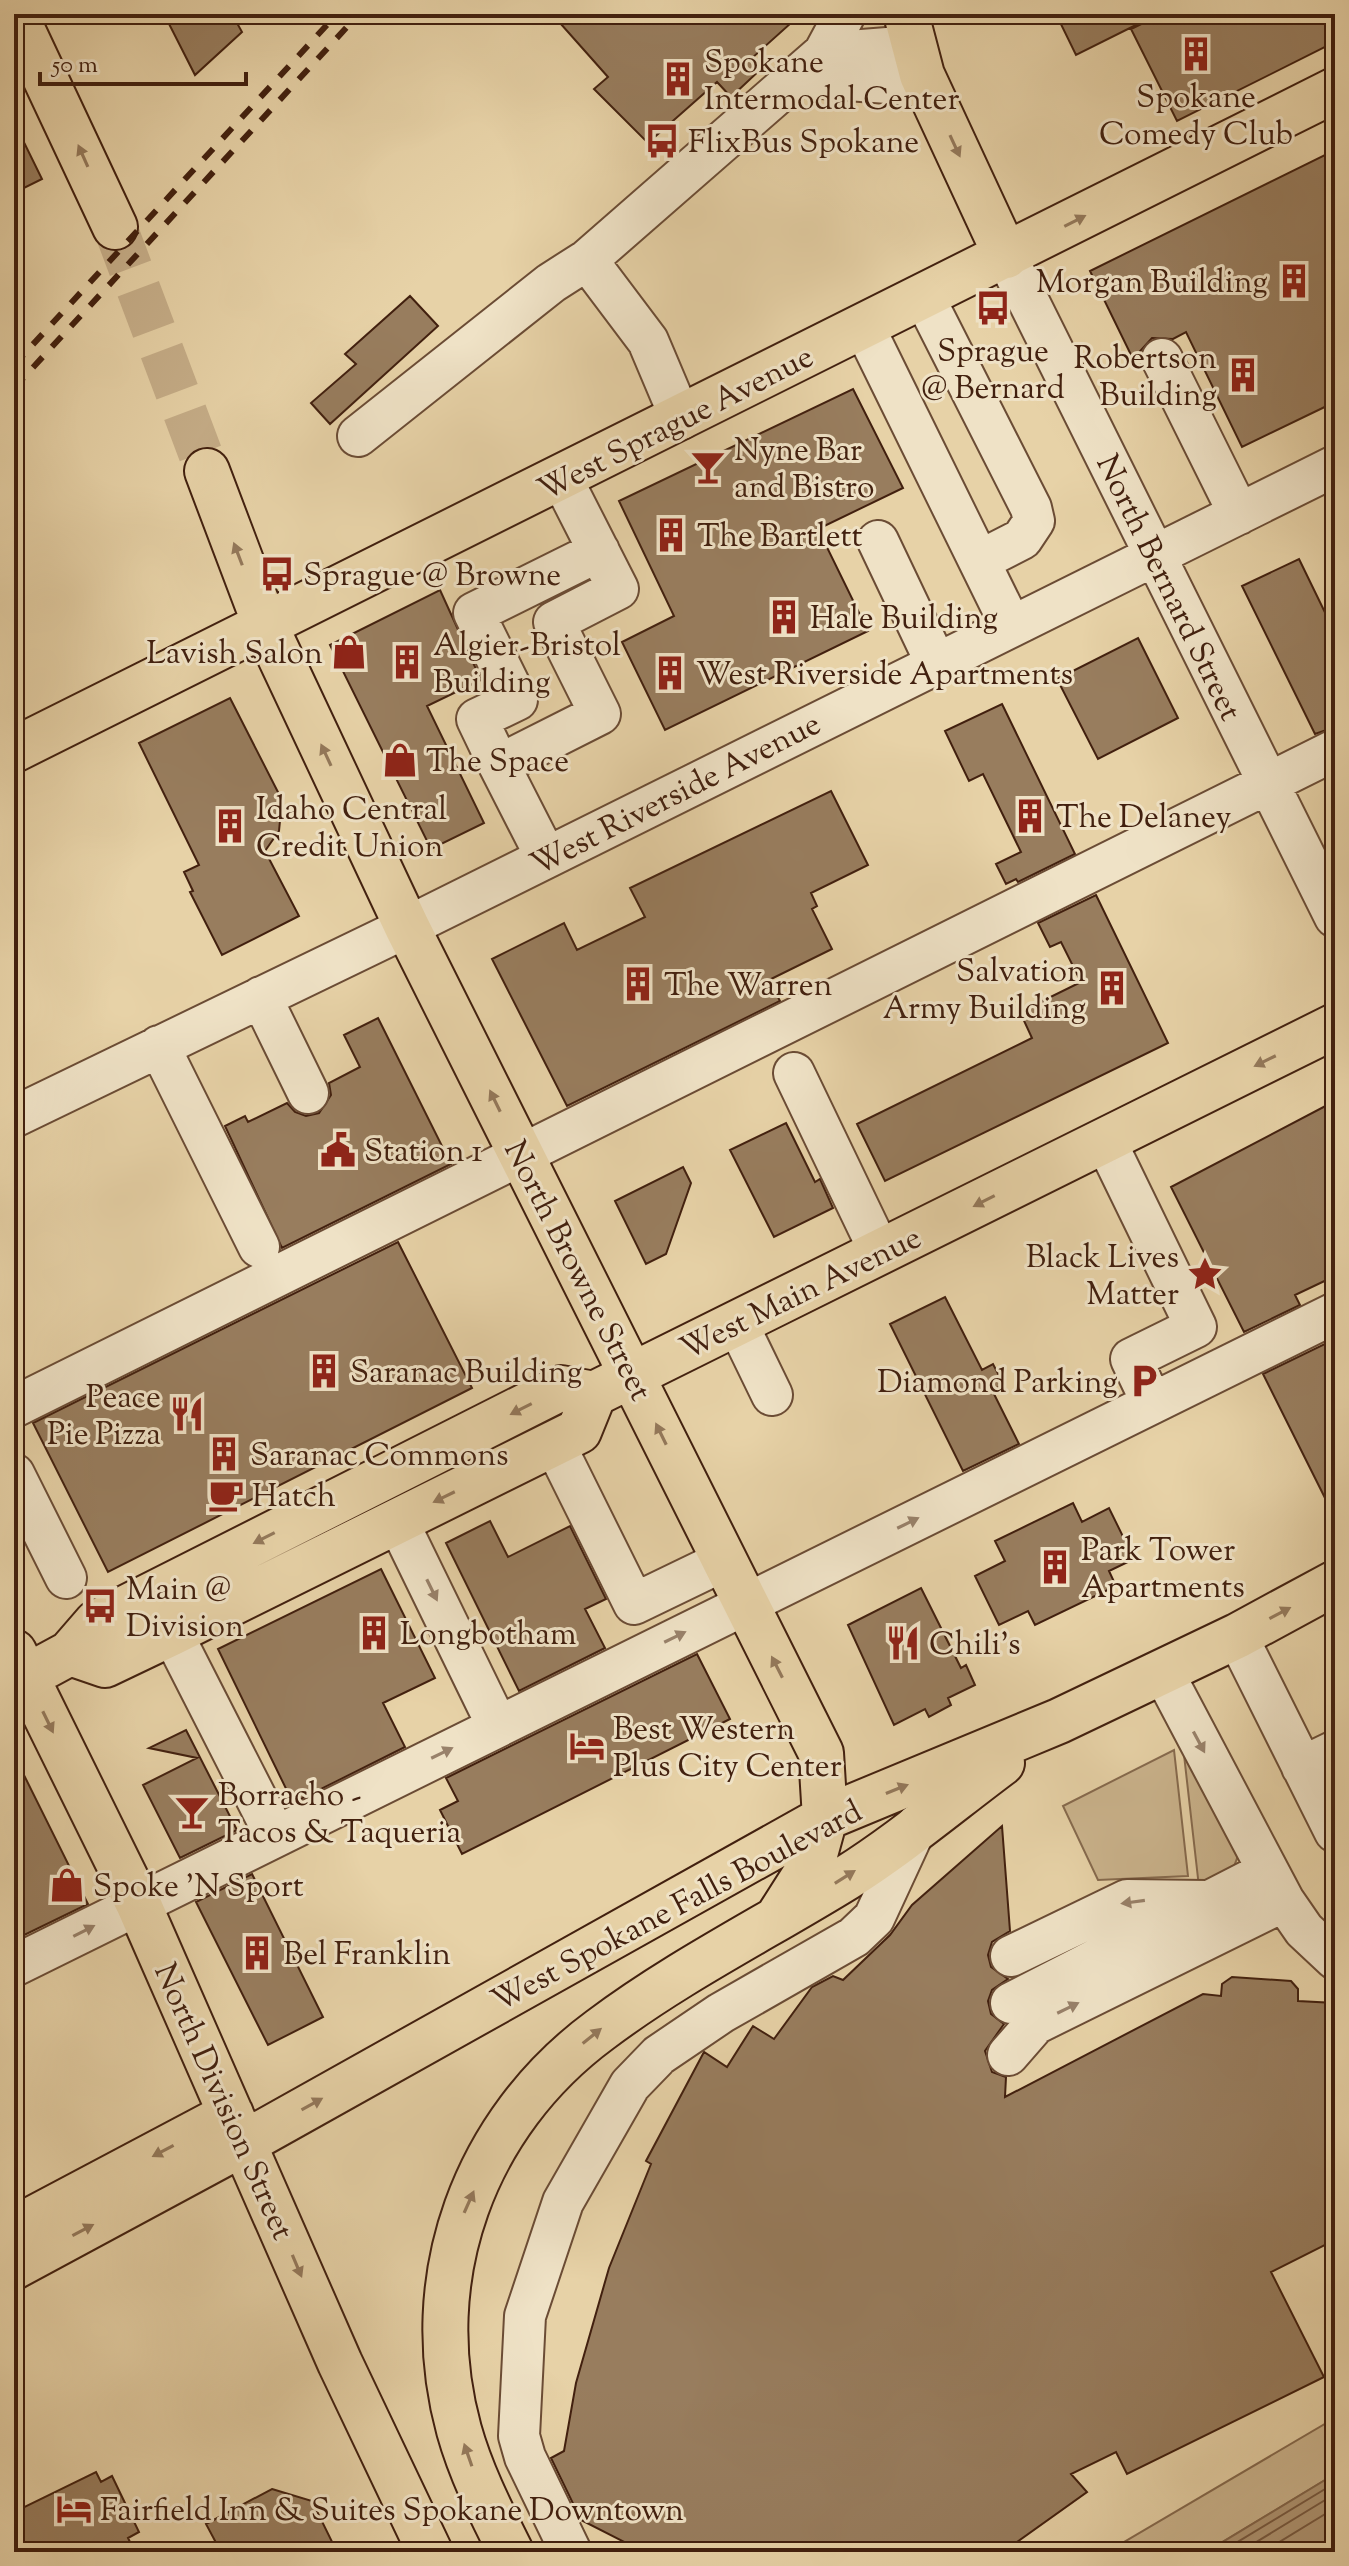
<svg xmlns="http://www.w3.org/2000/svg" width="1349" height="2566" viewBox="0 0 1349 2566" font-family="'Sorts Mill Goudy',serif">
<rect width="100%" height="100%" fill="#e7d2a7"/>
<filter id="stains"><feTurbulence type="fractalNoise" baseFrequency=".0025" numOctaves="4"/><feColorMatrix values="0 0 0 0 .2 0 0 0 0 .09 0 0 0 0 .02 0 0 0 .5 -.17"/></filter>
<radialGradient id="worn" r=".72"><stop offset=".6" stop-color="#630" stop-opacity="0"/><stop offset="1" stop-color="#630" stop-opacity=".3"/></radialGradient>
<!-- green -->
<path fill="#cbb48d" stroke="#866a4e" stroke-width="2" d="M1183 1746 1239 1853 1233 1869 1199 1887Z
M1174 1750 1188 1876 1098 1880 1063 1806Z
M1335 2418V2474L1206 2552H1107Z"/>
<!-- water -->
<path fill="#af9573" stroke="#83664b" stroke-width="2" d="M1335 2474V2552H1206Z"/>
<g fill="none" stroke-linecap="round" stroke-linejoin="round">
<!-- shore -->
<path stroke="#785a41" stroke-width="2" d="M1221 2552 1335 2483
M1240 2552 1335 2494
M1263 2552 1335 2508"/>
</g>
<!-- building -->
<path fill="#987d5e" stroke="#42200f" stroke-width="2" d="M164 14H232L242 32 195 75Z
M552 14H801L752 58 761 69 731 97 717 82 648 143 594 89 608 77Z
M1056 14H1158L1076 55Z
M1162 14H1335V42L1177 121 1131 29Z
M14 122 42 179 14 193Z
M1335 150V402L1242 447 1186 332 1173 339 1152 338 1133 359 1090 271Z
M410 296 438 326 330 424 311 403 356 364 345 354Z
M853 389 903 488 818 529 868 631 665 730 622 642 674 616 619 501Z
M1299 559 1335 633V727L1315 734 1242 586Z
M440 590 481 680 427 706 484 823 431 849 330 645Z
M1138 638 1178 718 1098 759 1057 679Z
M230 698 282 800 279 831 265 851 299 916 222 955 190 892 193 891 184 872 199 865 139 743Z
M1002 704 1075 854 1018 882 1016 879 1006 884 996 864 1021 852 983 774 969 781 945 731Z
M831 791 868 865 811 893 817 906 812 909 832 949 769 980 780 1001 567 1106 492 959 564 923 577 950 645 917 630 888Z
M1096 895 1168 1043 885 1181 857 1124 1032 1038 1020 1012 1081 982 1061 942 1050 947 1038 923Z
M378 1018 451 1164 282 1248 225 1126 245 1116 248 1122 287 1103 295 1112 306 1116 319 1113 331 1095 329 1083 360 1067 344 1035Z
M1335 1101V1276L1295 1295 1300 1305 1244 1332 1171 1187Z
M786 1123 815 1182 820 1179 833 1208 774 1237 730 1150Z
M683 1167 691 1183 666 1254 646 1264 615 1201Z
M398 1242 472 1388 108 1572 33 1423Z
M945 1297 982 1370 993 1364 1004 1385 992 1390 1019 1444 963 1471 890 1324Z
M1335 1339V1518L1263 1374Z
M1073 1503 1082 1522 1109 1508 1134 1559 1109 1571 1116 1586 1035 1625 1028 1611 999 1625 975 1576 1005 1561 995 1541Z
M490 1521 508 1557 570 1526 606 1599 585 1609 605 1648 519 1691 446 1543Z
M381 1569 435 1678 383 1703 405 1747 293 1803 218 1649Z
M921 1588 961 1668 966 1665 975 1685 948 1698 951 1705 929 1717 925 1709 894 1725 848 1625Z
M697 1654 730 1719 462 1854 440 1810 458 1801 446 1778Z
M186 1730 237 1830 180 1858 143 1785 197 1758 149 1748Z
M14 1755 88 1904 16 1939 14 1936Z
M1002 1826 1010 1931 992 1942 988 1955 991 1967 1008 1979 992 1990 988 2001 991 2014 1004 2024 985 2051 992 2072 1006 2077 1005 2097 1203 1994 1221 1996 1222 1984 1232 1977 1291 1981 1298 1989V2001L1335 2003V2240L1271 2272 1324 2377 1127 2474 1116 2452 1071 2474 1087 2492 1003 2552H644L581 2520 551 2458 564 2451 576 2383 609 2268 651 2164 646 2161 704 2052 727 2067 753 2026 774 2039 812 1987 833 1976 843 1980 890 1935 912 1905Z
M252 1874 323 2017 268 2045 196 1902Z
M96 2472 101 2482 112 2476 139 2532 128 2538 131 2544 116 2552H14V2512Z
M272 2489 312 2501 337 2552H221L206 2524Z"/>
<g fill="none" stroke-linecap="round" stroke-linejoin="round">
<!-- major-tunnel -->
<path stroke="#c6ae89" stroke-width="44" stroke-dasharray="44 22" stroke-linecap="butt" d="M115 227 207 471"/>
<!-- minor casing -->
<g stroke="#6b4c35" stroke-width="44">
<path id="minor" d="M824 53 913 46
M796 76 927 86
M1006 256 1335 917
M924 297 1031 508 1034 521 1022 539 979 561
M864 327 1011 626
M1162 359 1239 514
M681 419 648 341 587 260 824 53 845 14
M358 436 551 283 587 260
M878 541 936 663
M499 765 477 719 517 700 474 613 599 551
M546 857 499 765 600 714 554 622 618 589 562 479
M261 997 308 1093
M159 1046 259 1247
M794 1073 880 1252
M14 1117 407 927 1335 466
M1105 1140 1196 1327 1131 1359 1152 1403
M737 1323 772 1395
M14 1407 1335 750
M554 1443 634 1604 723 1561
M14 1474 66 1578
M397 1520 497 1725
M172 1633 275 1835
M1237 1636 1335 1832
M1163 1672 1284 1901 1304 1930 1335 1959
M1302 1767 1335 1751
M1011 1956 1127 1900 1206 1901
M14 1966 1335 1313
M1011 2003 1268 1871
M1008 2055 1035 2024 1284 1901
M571 2552 525 2457 519 2436 525 2316 563 2202 630 2085 659 2055 721 2013 854 1937 874 1918 917 1825"/>
</g>
<!-- major casing -->
<g stroke="#42200f" stroke-width="48">
<path id="major" d="M15 14 115 227
M906 14 922 75 1006 256
M207 471 266 627 407 927 821 1753 825 1818 813 1862 778 1917
M14 750 1335 90
M14 1652 138 1903 340 2363 430 2552
M70 1653 105 1665 172 1633 579 1431 594 1394 1335 1026
M46 1666 70 1653 96 1623 561 1388 594 1394
M14 2229 231 2114
M14 2267 244 2143 825 1818 1059 1721 1237 1636 1335 1583
M511 2552C491 2512 471 2473 459 2430 417 2278 474 2123 600 2030 677 1972 765 1928 846 1878 900 1844 951 1801 1002 1763"/>
</g>
<!-- minor -->
<use href="#minor" stroke="#efe2c6" stroke-width="40"/>
<!-- major -->
<use href="#major" stroke="#e7d2a7" stroke-width="44"/>
<!-- rail -->
<path stroke="#42200f" stroke-width="6" stroke-dasharray="14 14" stroke-linecap="butt" d="M14 365 337 14
M14 388 359 14"/>
</g>
<!-- one-way arrows -->
<defs><path id="oneway-solid" d="M-6-.8H1V-3.2L6.5 0L1 3.2V.8H-6Z" transform="scale(2)"/></defs>
<g fill="#94795b">
<use href="#oneway-solid" transform="translate(955 146) rotate(65)"/>
<use href="#oneway-solid" transform="translate(83 156) rotate(-114)"/>
<use href="#oneway-solid" transform="translate(1075 221) rotate(-27)"/>
<use href="#oneway-solid" transform="translate(238 554) rotate(-111)"/>
<use href="#oneway-solid" transform="translate(326 755) rotate(-115)"/>
<use href="#oneway-solid" transform="translate(1265 1061) rotate(154)"/>
<use href="#oneway-solid" transform="translate(495 1101) rotate(-116)"/>
<use href="#oneway-solid" transform="translate(984 1201) rotate(153)"/>
<use href="#oneway-solid" transform="translate(521 1409) rotate(153)"/>
<use href="#oneway-solid" transform="translate(661 1434) rotate(-116)"/>
<use href="#oneway-solid" transform="translate(444 1497) rotate(154)"/>
<use href="#oneway-solid" transform="translate(264 1538) rotate(153)"/>
<use href="#oneway-solid" transform="translate(1280 1613) rotate(-28)"/>
<use href="#oneway-solid" transform="translate(777 1667) rotate(-117)"/>
<use href="#oneway-solid" transform="translate(48 1722) rotate(64)"/>
<use href="#oneway-solid" transform="translate(897 1789) rotate(-22)"/>
<use href="#oneway-solid" transform="translate(845 1877) rotate(-32)"/>
<use href="#oneway-solid" transform="translate(592 2036) rotate(-39)"/>
<use href="#oneway-solid" transform="translate(312 2104) rotate(-29)"/>
<use href="#oneway-solid" transform="translate(163 2151) rotate(152)"/>
<use href="#oneway-solid" transform="translate(469 2202) rotate(-66)"/>
<use href="#oneway-solid" transform="translate(83 2230) rotate(-28)"/>
<use href="#oneway-solid" transform="translate(297 2266) rotate(67)"/>
<use href="#oneway-solid" transform="translate(468 2455) rotate(-109)"/>
</g>
<g fill="#98816a">
<use href="#oneway-solid" transform="translate(908 1523) rotate(-26)"/>
<use href="#oneway-solid" transform="translate(432 1590) rotate(64)"/>
<use href="#oneway-solid" transform="translate(675 1637) rotate(-26)"/>
<use href="#oneway-solid" transform="translate(1199 1742) rotate(62)"/>
<use href="#oneway-solid" transform="translate(442 1753) rotate(-26)"/>
<use href="#oneway-solid" transform="translate(1133 1902) rotate(172)"/>
<use href="#oneway-solid" transform="translate(84 1931) rotate(-27)"/>
<use href="#oneway-solid" transform="translate(1068 2008) rotate(-26)"/>
</g>
<!-- icons -->
<defs>
<g id="building-bare" transform="scale(2.76)"><path d="M-4-6H4V6H1V3H-1V6H-4ZM-2.5-4.3h1.7v1.8h-1.7ZM.8-4.3h1.7v1.8H.8ZM-2.5-1h1.7V.8h-1.7ZM.8-1h1.7V.8H.8Z" fill="#8f2418" stroke="#efe2c6" stroke-width="2.5" paint-order="stroke"/></g>
<g id="bus-bare" transform="scale(2.76)"><path d="M-5-6H5V4H4V6H2V4H-2V6H-4V4H-5ZM-3.5-4V0h7V-4ZM-3.5 1.2v1.5H-2V1.2ZM2 1.2v1.5H3.5V1.2Z" fill="#8f2418" stroke="#efe2c6" stroke-width="2.5" paint-order="stroke"/></g>
<g id="bar-bare" transform="scale(2.76)"><path d="M-6-5H6L.8 .8V4.5H3.5V6h-7V4.5H-.8V.8Z" fill="#8f2418" stroke="#efe2c6" stroke-width="2.5" paint-order="stroke"/></g>
<g id="shop-bare" transform="scale(2.76)"><path d="M-5-2.5h2.3a2.7 3.5 0 0 1 5.4 0H5L5.5 6h-11ZM-1.5-2.5h3a1.5 2.3 0 0 0-3 0Z" fill="#8f2418" stroke="#efe2c6" stroke-width="2.5" paint-order="stroke"/></g>
<g id="civic-bare" transform="scale(2.76)"><path d="M-.6-6.5H3V-4.5H.6V-3L4-1V1h2V6H-6V1h2V-1L-.6-3ZM-1.2 2.5V6h2.4V2.5Z" fill="#8f2418" stroke="#efe2c6" stroke-width="2.5" paint-order="stroke"/></g>
<g id="sight-bare" transform="scale(2.76)"><path d="M0-6L1.8-2.2L6-1.7L2.9 1.2L3.7 5.4L0 3.3L-3.7 5.4L-2.9 1.2L-6-1.7L-1.8-2.2Z" fill="#8f2418" stroke="#efe2c6" stroke-width="2.5" paint-order="stroke"/></g>
<g id="parking-bare" transform="scale(2.76)"><path d="M-3.5-5.5H1a3.5 3.5 0 0 1 0 7H-1V5.5H-3.5ZM-1-3.4V-.6H.8a1.4 1.4 0 0 0 0-2.8Z" fill="#8f2418" stroke="#efe2c6" stroke-width="2.5" paint-order="stroke"/></g>
<g id="restaurant-bare" transform="scale(2.76)"><path d="M-5-6h1v4h1v-4h1v4h1v-4h1v5L-1.5 .5V6h-2V.5L-5-1ZM5-6V6H3V1.5H1.5Q1.5-4 5-6Z" fill="#8f2418" stroke="#efe2c6" stroke-width="2.5" paint-order="stroke"/></g>
<g id="cafe-bare" transform="scale(2.76)"><path d="M-5.5-4.5H6V0H3Q3 3.5 0 3.5H-2.5Q-5.5 3.5-5.5 0ZM3-3.2v2h1.7v-2ZM-6 4.5H4V6H-6Z" fill="#8f2418" stroke="#efe2c6" stroke-width="2.5" paint-order="stroke"/></g>
<g id="hotel-bare" transform="scale(2.76)"><path d="M-6-4.5h1.5V1H6V5H4.5V3h-9V5H-6ZM-4 0a1.8 1.8 0 1 1 3.6 0ZM.5 0V-2.5h3Q6-2.5 6 0Z" fill="#8f2418" stroke="#efe2c6" stroke-width="2.5" paint-order="stroke"/></g>
</defs>
<g fill-rule="evenodd">
<use href="#building-bare" x="1196" y="54"/>
<use href="#building-bare" x="678" y="79"/>
<use href="#bus-bare" x="662" y="141"/>
<use href="#building-bare" x="1294" y="281"/>
<use href="#bus-bare" x="993" y="308"/>
<use href="#building-bare" x="1243" y="375"/>
<use href="#bar-bare" x="708" y="467"/>
<use href="#building-bare" x="671" y="535"/>
<use href="#bus-bare" x="277" y="574"/>
<use href="#building-bare" x="784" y="617"/>
<use href="#shop-bare" x="349" y="652"/>
<use href="#building-bare" x="407" y="662"/>
<use href="#building-bare" x="670" y="673"/>
<use href="#shop-bare" x="400" y="760"/>
<use href="#building-bare" x="1030" y="816"/>
<use href="#building-bare" x="230" y="826"/>
<use href="#building-bare" x="638" y="984"/>
<use href="#building-bare" x="1112" y="988"/>
<use href="#civic-bare" x="338" y="1150"/>
<use href="#sight-bare" x="1205" y="1274"/>
<use href="#building-bare" x="324" y="1371"/>
<use href="#parking-bare" x="1144" y="1381"/>
<use href="#restaurant-bare" x="187" y="1414"/>
<use href="#building-bare" x="224" y="1454"/>
<use href="#cafe-bare" x="226" y="1495"/>
<use href="#building-bare" x="1055" y="1567"/>
<use href="#bus-bare" x="100" y="1606"/>
<use href="#building-bare" x="374" y="1633"/>
<use href="#restaurant-bare" x="903" y="1643"/>
<use href="#hotel-bare" x="587" y="1746"/>
<use href="#bar-bare" x="192" y="1812"/>
<use href="#shop-bare" x="67" y="1885"/>
<use href="#building-bare" x="257" y="1953"/>
<use href="#hotel-bare" x="74" y="2509"/>
</g>
<g text-anchor="middle" stroke-width="6" stroke-linejoin="round" paint-order="stroke">
<!-- poi labels -->
<g font-size="32" fill="#42200f" stroke="#efe2c6" text-anchor="start">
<text x="704" y="72">Spokane<tspan x="704" dy="37">Intermodal Center</tspan></text>
<text x="1196" y="107" text-anchor="middle">Spokane<tspan x="1196" dy="37">Comedy Club</tspan></text>
<text x="688" y="152">FlixBus Spokane</text>
<text x="1268" y="292" text-anchor="end">Morgan Building</text>
<text x="993" y="361" text-anchor="middle">Sprague<tspan x="993" dy="37">@ Bernard</tspan></text>
<text x="1217" y="368" text-anchor="end">Robertson<tspan x="1217" dy="37">Building</tspan></text>
<text x="734" y="460">Nyne Bar<tspan x="734" dy="37">and Bistro</tspan></text>
<text x="697" y="546">The Bartlett</text>
<text x="303" y="585">Sprague @ Browne</text>
<text x="810" y="628">Hale Building</text>
<text x="433" y="655">Algier-Bristol<tspan x="433" dy="37">Building</tspan></text>
<text x="323" y="663" text-anchor="end">Lavish Salon</text>
<text x="696" y="684">West Riverside Apartments</text>
<text x="426" y="771">The Space</text>
<text x="256" y="819">Idaho Central<tspan x="256" dy="37">Credit Union</tspan></text>
<text x="1056" y="827">The Delaney</text>
<text x="1086" y="981" text-anchor="end">Salvation<tspan x="1086" dy="37">Army Building</tspan></text>
<text x="664" y="995">The Warren</text>
<text x="364" y="1161">Station 1</text>
<text x="1179" y="1267" text-anchor="end">Black Lives<tspan x="1179" dy="37">Matter</tspan></text>
<text x="350" y="1382">Saranac Building</text>
<text x="1118" y="1392" text-anchor="end">Diamond Parking</text>
<text x="161" y="1407" text-anchor="end">Peace<tspan x="161" dy="37">Pie Pizza</tspan></text>
<text x="250" y="1465">Saranac Commons</text>
<text x="252" y="1506">Hatch</text>
<text x="1081" y="1560">Park Tower<tspan x="1081" dy="37">Apartments</tspan></text>
<text x="126" y="1599">Main @<tspan x="126" dy="37">Division</tspan></text>
<text x="400" y="1644">Longbotham</text>
<text x="929" y="1654">Chili's</text>
<text x="613" y="1739">Best Western<tspan x="613" dy="37">Plus City Center</tspan></text>
<text x="218" y="1805">Borracho -<tspan x="218" dy="37">Tacos &amp; Taqueria</tspan></text>
<text x="93" y="1896">Spoke 'N Sport</text>
<text x="283" y="1964">Bel Franklin</text>
<text x="100" y="2520">Fairfield Inn &amp; Suites Spokane Downtown</text>
</g>
<!-- street labels -->
<g font-size="32" fill="#42200f" stroke="#efe2c6">
<text transform="translate(675 422) rotate(-27)" y="11">West Sprague Avenue</text>
<text transform="translate(1170 587) rotate(64)" y="11">North Bernard Street</text>
<text transform="translate(675 793) rotate(-27)" y="11">West Riverside Avenue</text>
<text transform="translate(579 1270) rotate(63)" y="11">North Browne Street</text>
<text transform="translate(800 1292) rotate(-26)" y="11">West Main Avenue</text>
<text transform="translate(676 1905) rotate(-28)" y="11">West Spokane Falls Boulevard</text>
<text transform="translate(225 2101) rotate(66)" y="11">North Division Street</text>
</g>
</g>
<!-- margin -->
<rect width="1349" height="2566" fill="none" stroke="#e7d2a7" stroke-width="48"/>
<rect x="16" y="16" width="1317" height="2534" fill="none" stroke="#42200f" stroke-width="4"/>
<rect x="24" y="24" width="1301" height="2518" fill="none" stroke="#42200f" stroke-width="2"/>
<!-- scale -->
<path d="M40 72v12h206v-12" fill="none" stroke="#42200f" stroke-width="4"/>
<text x="52" y="72" font-size="24" fill="#42200f" stroke="#efe2c6" stroke-width="6" paint-order="stroke">50 m</text>
<rect width="100%" height="100%" filter="url(#stains)"/>
<rect width="100%" height="100%" fill="url(#worn)"/>
</svg>
